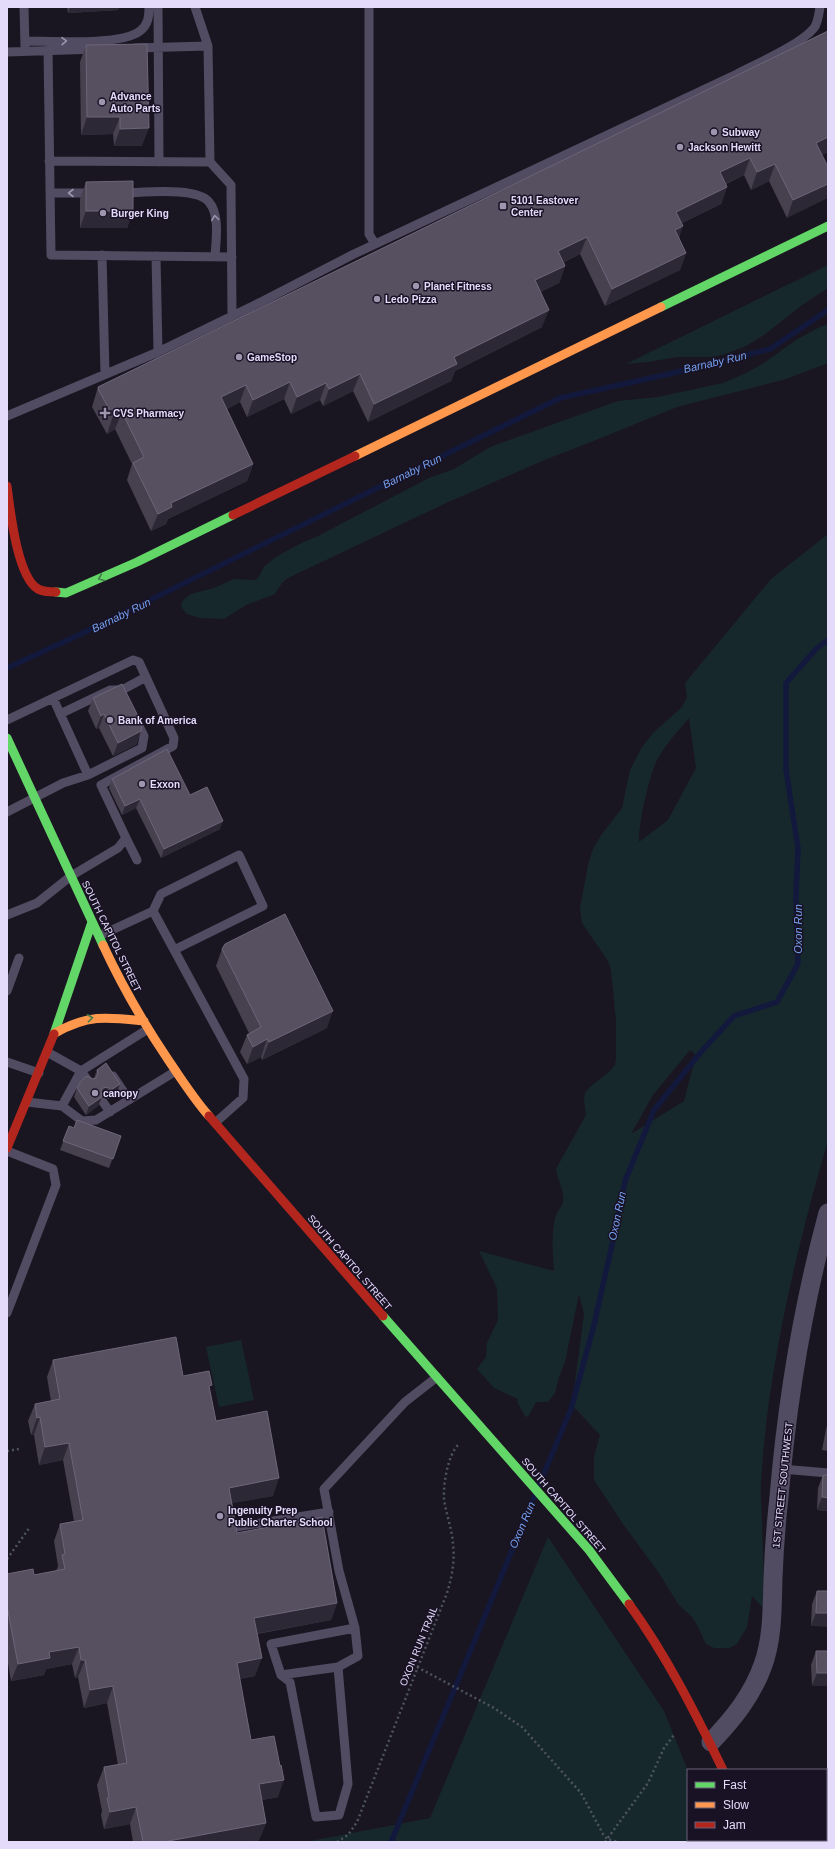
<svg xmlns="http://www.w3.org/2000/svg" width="835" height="1849" viewBox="0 0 835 1849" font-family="Arial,sans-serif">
<rect width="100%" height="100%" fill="#1a1621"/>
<!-- green -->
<path fill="#17282d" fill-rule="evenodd" d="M828 265V288L802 305 764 335 746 346 728 353 713 357H677L648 362 626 364Z
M828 324V363L786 379 677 407 586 444 542 461 444 504 288 578 282 583 275 594 246 605 224 619 200 618 187 614 182 608 181 605 183 600 191 594 214 588 234 579 255 580C261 577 261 569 266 565 278 554 301 543 316 537L429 478 454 469 490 447 618 401 658 397 723 383 744 374 764 363 796 340 820 327Z
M828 534V1140C796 1251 768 1366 761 1482 760 1496 762 1510 762 1524 763 1552 764 1581 764 1609L752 1596 747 1627 737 1644 730 1648H714L706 1644 697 1625 692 1617 678 1604 659 1573 623 1524 594 1480V1457L600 1435 572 1405 584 1314 579 1294 565 1362 559 1377 555 1393 548 1402H536L528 1417 525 1416 517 1402 518 1399 494 1388 477 1369 486 1357 487 1343 498 1320 497 1288 479 1251 554 1271C553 1254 551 1236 555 1219 556 1213 561 1208 563 1202 565 1192 557 1179 556 1169L586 1115 584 1100 585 1093 590 1087 610 1071 615 1065 616 1057V1021L611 970 608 961 582 923 580 908 588 865 593 849 602 834 622 808 630 770 642 747 653 733 681 708 687 698 685 683 771 579ZM689 718 696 768 668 820 639 842C638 824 649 777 657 760 665 745 678 731 689 718ZM690 1050 696 1055 684 1101 631 1134 653 1095Z
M241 1340 254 1400 219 1407 206 1347Z
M548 1537 664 1711 688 1771V1840H715L716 1842H305L430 1818Z"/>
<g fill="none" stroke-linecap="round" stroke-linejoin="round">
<!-- stream -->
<path stroke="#12193d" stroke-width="5.5" d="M7 668 81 634 560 398 669 374 770 349 828 310
M539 1485 571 1409 593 1329 614 1236 625 1181 654 1110 701 1052 734 1016 777 1002 798 964 796 895 798 848 786 770V683L817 648 828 640
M391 1842 535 1495"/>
<!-- path -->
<path stroke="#4d5361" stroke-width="2.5" stroke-dasharray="2 3" stroke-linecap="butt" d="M7 1451 19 1449
M7 1559 30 1527
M417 1667 494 1708 522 1727 581 1793 603 1834 607 1839 618 1842
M337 1842 348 1835 357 1822 447 1593C452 1577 455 1561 453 1544 452 1529 446 1514 444 1499 443 1484 448 1454 459 1444
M605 1842 648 1783 664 1748 674 1735"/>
<!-- lane -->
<path stroke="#514c61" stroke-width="9" d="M24 7 25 47
M158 7 159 162
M195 7 208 46 210 162 231 185 232 315
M369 7V234L375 244
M25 41C51 41 121 46 140 31 148 25 149 17 149 7
M135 48 208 46
M48 50 51 255 232 257
M7 52 97 49
M49 161 210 162
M50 193H93
M121 193C141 193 197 186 209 202 220 215 216 240 215 256
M102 255 105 374
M156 256 158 352
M7 416 158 352 263 301 354 254 737 74C758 63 800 45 814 28 818 23 819 13 820 7
M60 714 110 690H122L146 677
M7 720 133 660 139 662 174 738 173 746 101 785 126 838 118 848 71 876 37 903 7 915
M88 775 142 748 144 736 136 720
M7 812 63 783 88 775 53 698
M126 838 137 860
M153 911 161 894 239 855 263 906 174 950
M99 936 153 911 244 1079 243 1098 215 1123
M7 991 19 958
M47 1052 81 1071 148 1029
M7 1062 39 1073
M113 1076 129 1100
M27 1102 62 1106 82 1121 96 1120 176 1071
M103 1102 110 1112
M62 1106 81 1071 89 1082
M7 1151 53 1169 56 1185 7 1313
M782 1469 828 1473
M236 1527 329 1512
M355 1628 271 1644 281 1675 290 1682 316 1817 339 1815 348 1784 338 1667 358 1656 355 1628 339 1571 324 1489 405 1402 437 1377
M281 1675 338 1667"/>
<!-- street -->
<path stroke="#514c61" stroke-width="19" d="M711 1742C733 1719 752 1696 763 1665 773 1637 772 1607 773 1578 774 1551 776 1524 779 1497 787 1402 803 1305 828 1213"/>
<!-- fast -->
<path stroke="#63d668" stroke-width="9" d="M661 307 828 226
M56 592 66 593 137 562 233 515
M7 738 103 945
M54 1034 92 922
M383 1316 589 1550 629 1604
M751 1840V1842"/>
<!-- slow -->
<path stroke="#ff974d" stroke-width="9" d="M355 456 661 307
M103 945C122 986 144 1024 169 1061 182 1080 194 1099 209 1116
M55 1033C89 1014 107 1017 144 1021"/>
<!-- jam -->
<path stroke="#b3261e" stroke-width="9" d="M7 486C10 509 17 577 38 589 43 592 50 592 56 592
M233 515 355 456
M209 1116 383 1316
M7 1148 54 1034
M629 1604C666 1655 695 1712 723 1770"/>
</g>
<!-- wall -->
<path fill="#46404f" d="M67 7H119L118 10 68 13Z
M828 31V152L822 155 787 218 769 181 751 190 744 175 726 184 727 187 721 204 682 223 679 238 686 253 680 270 605 306 580 254 564 262 565 266 559 283 540 292 542 327 455 371 451 381 368 422 353 391 323 406 320 400 291 414 284 399 247 417 240 402 227 409 253 464 247 481 168 519 166 524 151 531 127 480 132 464 115 429 107 434 92 407 98 387Z
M86 45 142 146H114L113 134 81 135 80 62Z
M86 182 133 211 127 228H80V199Z
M93 698 137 744 113 756 99 728 96 729 88 711Z
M112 779 190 795 220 829 161 858 136 808 122 815 109 788Z
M222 949 327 1028 262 1060 261 1057 247 1064 240 1052 247 1035 249 1033 216 966Z
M97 1070 120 1084 117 1093 108 1099 105 1096 102 1097 98 1106 86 1115 74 1097 77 1088 94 1078Z
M69 1126 74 1128 121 1136 109 1168 60 1150Z
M53 1360 183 1376 210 1391 216 1421 273 1496 232 1503 237 1533 337 1603 331 1620 257 1634 255 1676 239 1679 251 1740 278 1797 262 1800 266 1823 259 1840 251 1842H133L130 1824 104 1829 101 1815 102 1811 97 1785 104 1767 118 1765 107 1703 84 1708 78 1677 75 1678 72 1664 46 1669 44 1675 11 1681 7 1657V1574L34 1575 56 1571 58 1566 54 1541 60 1524 74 1521 63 1460 39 1465 34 1435H31L28 1421 35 1404 51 1401 47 1377Z
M828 1423V1451L822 1450 826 1429Z
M823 1475H828V1511L817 1510 818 1488Z
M817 1591H828L811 1626 812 1604Z
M816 1651H828L812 1686 811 1665Z
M828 1769V1803H826V1775Z"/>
<!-- shaded-wall -->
<path fill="#2d2835" d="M70 7H119L118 10 68 13Z
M87 117H120L113 134 81 135Z
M149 128 142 146H114L120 129Z
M828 137V152L810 160 816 143Z
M750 158 744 175 714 189 720 172Z
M775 164 769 181 751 190 757 172Z
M828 184V198L787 218 793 200Z
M727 187 721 204 670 229 676 212Z
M86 211H133L127 228H80Z
M683 226 677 244 675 230Z
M587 237 580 254 552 268 558 251Z
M686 253 680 270 605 306 612 289Z
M565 266 559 283 529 298 535 280Z
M549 310 542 327 455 371 451 381 368 422 374 404 454 357Z
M360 374 353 391 323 406 329 389Z
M290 382 284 399 247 417 253 400Z
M326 383 320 400 291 414 297 397Z
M246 385 240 402 215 415 221 397Z
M122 412 115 429 107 434 113 416Z
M253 464 247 481 168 519 166 524 151 531 158 514 171 503Z
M104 714 99 728 96 729 101 716Z
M141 731 137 744 113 756 118 743Z
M140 799 136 808 122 815 125 806Z
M223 821 220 829 161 858 164 849Z
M333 1011 327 1028 262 1060 269 1042Z
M267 1039 261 1057 247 1064 253 1047Z
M120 1084 117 1093 108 1099 111 1090Z
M108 1087 105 1096 100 1097H102L98 1106 86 1115 89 1106 103 1088Z
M40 1417 34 1435H31L37 1418Z
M69 1443 63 1460 39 1465 45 1447Z
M279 1478 273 1496 223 1505 229 1488Z
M822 1497 828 1498V1511L817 1510Z
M337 1603 331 1620 248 1635 254 1618Z
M816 1613H828V1627L811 1626Z
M79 1647 72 1664 46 1669 44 1675 11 1681 18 1664 49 1652Z
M262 1658 255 1676 230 1680 237 1663Z
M81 1660H85L78 1677 75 1678Z
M817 1673H828V1686H812Z
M113 1686 107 1703 84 1708 90 1690Z
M284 1780 278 1797 253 1802 259 1784Z
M828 1792V1803H826V1798Z
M136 1807 130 1824 104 1829 110 1812Z
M266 1823 259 1840 251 1842H163Z"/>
<!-- building -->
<path fill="#575061" stroke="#6d667a" d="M828 31V137L816 143 828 167V184L793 200 775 164 757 172 750 158 720 172 727 187 676 212 683 226 675 230 686 253 612 289 587 237 558 251 565 266 535 280 549 310 454 357 457 364 374 404 360 374 329 389 326 383 297 397 290 382 253 400 246 385 221 397 253 464 171 503 172 507 158 514 133 463 144 457 122 412 113 416 98 389H99L98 387Z
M147 44 149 128 120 129V117H87L86 45Z
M133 181V211H86V182Z
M122 684 142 724 141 731 118 743 104 714 101 716 93 698Z
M167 749 190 795 207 787 223 821 164 849 140 799 125 806 112 779Z
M285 914 333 1011 269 1042 267 1039 253 1047 247 1035 261 1027 222 949 225 944Z
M106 1063 120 1084 111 1090 108 1087 103 1088 101 1091 102 1097 89 1106 77 1088 81 1081 87 1076 93 1079 96 1078 98 1073 97 1070Z
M77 1120 121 1136 113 1159 63 1141 69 1126 74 1128Z
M176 1337 183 1376 209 1371 212 1385 209 1386 216 1421 267 1411 279 1478 229 1488 237 1533 322 1517 337 1603 254 1618 262 1658 237 1663 251 1740 274 1736 280 1766 281 1765 284 1780 259 1784 266 1823 163 1842H143L136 1807 110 1812 107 1798 109 1797 104 1767 127 1763 113 1686 90 1690 85 1660H81L79 1647 49 1652 50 1658 18 1664 7 1606V1574L33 1569 34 1575 65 1569 62 1555 65 1554 60 1524 83 1520 69 1443 45 1447 40 1417 37 1418 35 1404 60 1399 53 1360Z
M823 1475H828V1498L822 1497Z
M817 1591H828V1613H816Z
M816 1651H828V1673H817Z"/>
<!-- one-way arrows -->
<defs><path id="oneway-chevron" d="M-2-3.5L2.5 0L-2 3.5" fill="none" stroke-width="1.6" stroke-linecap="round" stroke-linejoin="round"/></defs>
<g stroke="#9a94ae">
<use href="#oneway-chevron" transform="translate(64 41) rotate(-1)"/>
<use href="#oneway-chevron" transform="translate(71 193) rotate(180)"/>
<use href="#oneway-chevron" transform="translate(215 218) rotate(-98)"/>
</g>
<g stroke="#427e4a">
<use href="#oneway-chevron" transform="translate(101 578) rotate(157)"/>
<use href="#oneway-chevron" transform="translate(90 1018) rotate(-7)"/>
</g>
<!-- markers -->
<g fill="#9d96af" stroke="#191225" stroke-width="1.5">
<circle cx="102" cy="102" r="4"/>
<circle cx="714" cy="132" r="4"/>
<circle cx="680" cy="147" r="4"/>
<rect x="499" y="202" width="8" height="8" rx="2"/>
<circle cx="103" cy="213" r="4"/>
<circle cx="416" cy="286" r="4"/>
<circle cx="377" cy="299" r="4"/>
<circle cx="239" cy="357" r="4"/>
<path d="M103 407h4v4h4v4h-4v4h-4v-4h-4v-4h4z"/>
<circle cx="110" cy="720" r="4"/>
<circle cx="142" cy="784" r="4"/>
<circle cx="95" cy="1093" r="4"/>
<circle cx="220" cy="1516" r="4"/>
</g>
<g text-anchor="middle" stroke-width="3" stroke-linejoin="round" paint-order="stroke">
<!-- poi labels -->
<g font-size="10" font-weight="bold" fill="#e4dbfb" stroke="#191225" text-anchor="start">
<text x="110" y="100">Advance<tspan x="110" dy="12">Auto Parts</tspan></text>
<text x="722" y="136">Subway</text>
<text x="688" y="151">Jackson Hewitt</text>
<text x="511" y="204">5101 Eastover<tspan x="511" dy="12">Center</tspan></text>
<text x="111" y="217">Burger King</text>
<text x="424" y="290">Planet Fitness</text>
<text x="385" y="303">Ledo Pizza</text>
<text x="247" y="361">GameStop</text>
<text x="113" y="417">CVS Pharmacy</text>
<text x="118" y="724">Bank of America</text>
<text x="150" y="788">Exxon</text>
<text x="103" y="1097">canopy</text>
<text x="228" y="1514">Ingenuity Prep<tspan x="228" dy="12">Public Charter School</tspan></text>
</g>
<!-- street labels -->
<g font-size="10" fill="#e4dbfb" stroke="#191225">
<text transform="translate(112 936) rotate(64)" y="4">SOUTH CAPITOL STREET</text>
<text transform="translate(350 1262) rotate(49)" y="4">SOUTH CAPITOL STREET</text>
<text transform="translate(782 1485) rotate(-84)" y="4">1ST STREET SOUTHWEST</text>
<text transform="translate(564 1505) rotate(49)" y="4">SOUTH CAPITOL STREET</text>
<text transform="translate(418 1646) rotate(-68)" y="4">OXON RUN TRAIL</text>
</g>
<!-- water labels -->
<g font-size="11" font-style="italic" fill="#74a1ef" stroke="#191225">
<text transform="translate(715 362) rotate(-13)" y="4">Barnaby Run</text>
<text transform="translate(412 471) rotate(-26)" y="4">Barnaby Run</text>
<text transform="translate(121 615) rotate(-26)" y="4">Barnaby Run</text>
<text transform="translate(798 929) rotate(-90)" y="4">Oxon Run</text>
<text transform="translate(617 1216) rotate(-78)" y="4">Oxon Run</text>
<text transform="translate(522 1525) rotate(-67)" y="4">Oxon Run</text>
</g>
</g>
<!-- border -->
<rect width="835" height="1849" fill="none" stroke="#e4dbfb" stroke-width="16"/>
<!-- legend -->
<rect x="687" y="1769" width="140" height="72" fill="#191225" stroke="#6a627b"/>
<rect x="695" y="1782" width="20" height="6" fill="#63d668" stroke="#6a627b"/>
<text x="723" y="1789" font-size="12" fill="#e4dbfb">Fast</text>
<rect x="695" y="1802" width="20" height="6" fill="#ff974d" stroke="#6a627b"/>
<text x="723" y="1809" font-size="12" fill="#e4dbfb">Slow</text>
<rect x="695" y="1822" width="20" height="6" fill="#b3261e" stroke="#6a627b"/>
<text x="723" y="1829" font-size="12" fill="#e4dbfb">Jam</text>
</svg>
